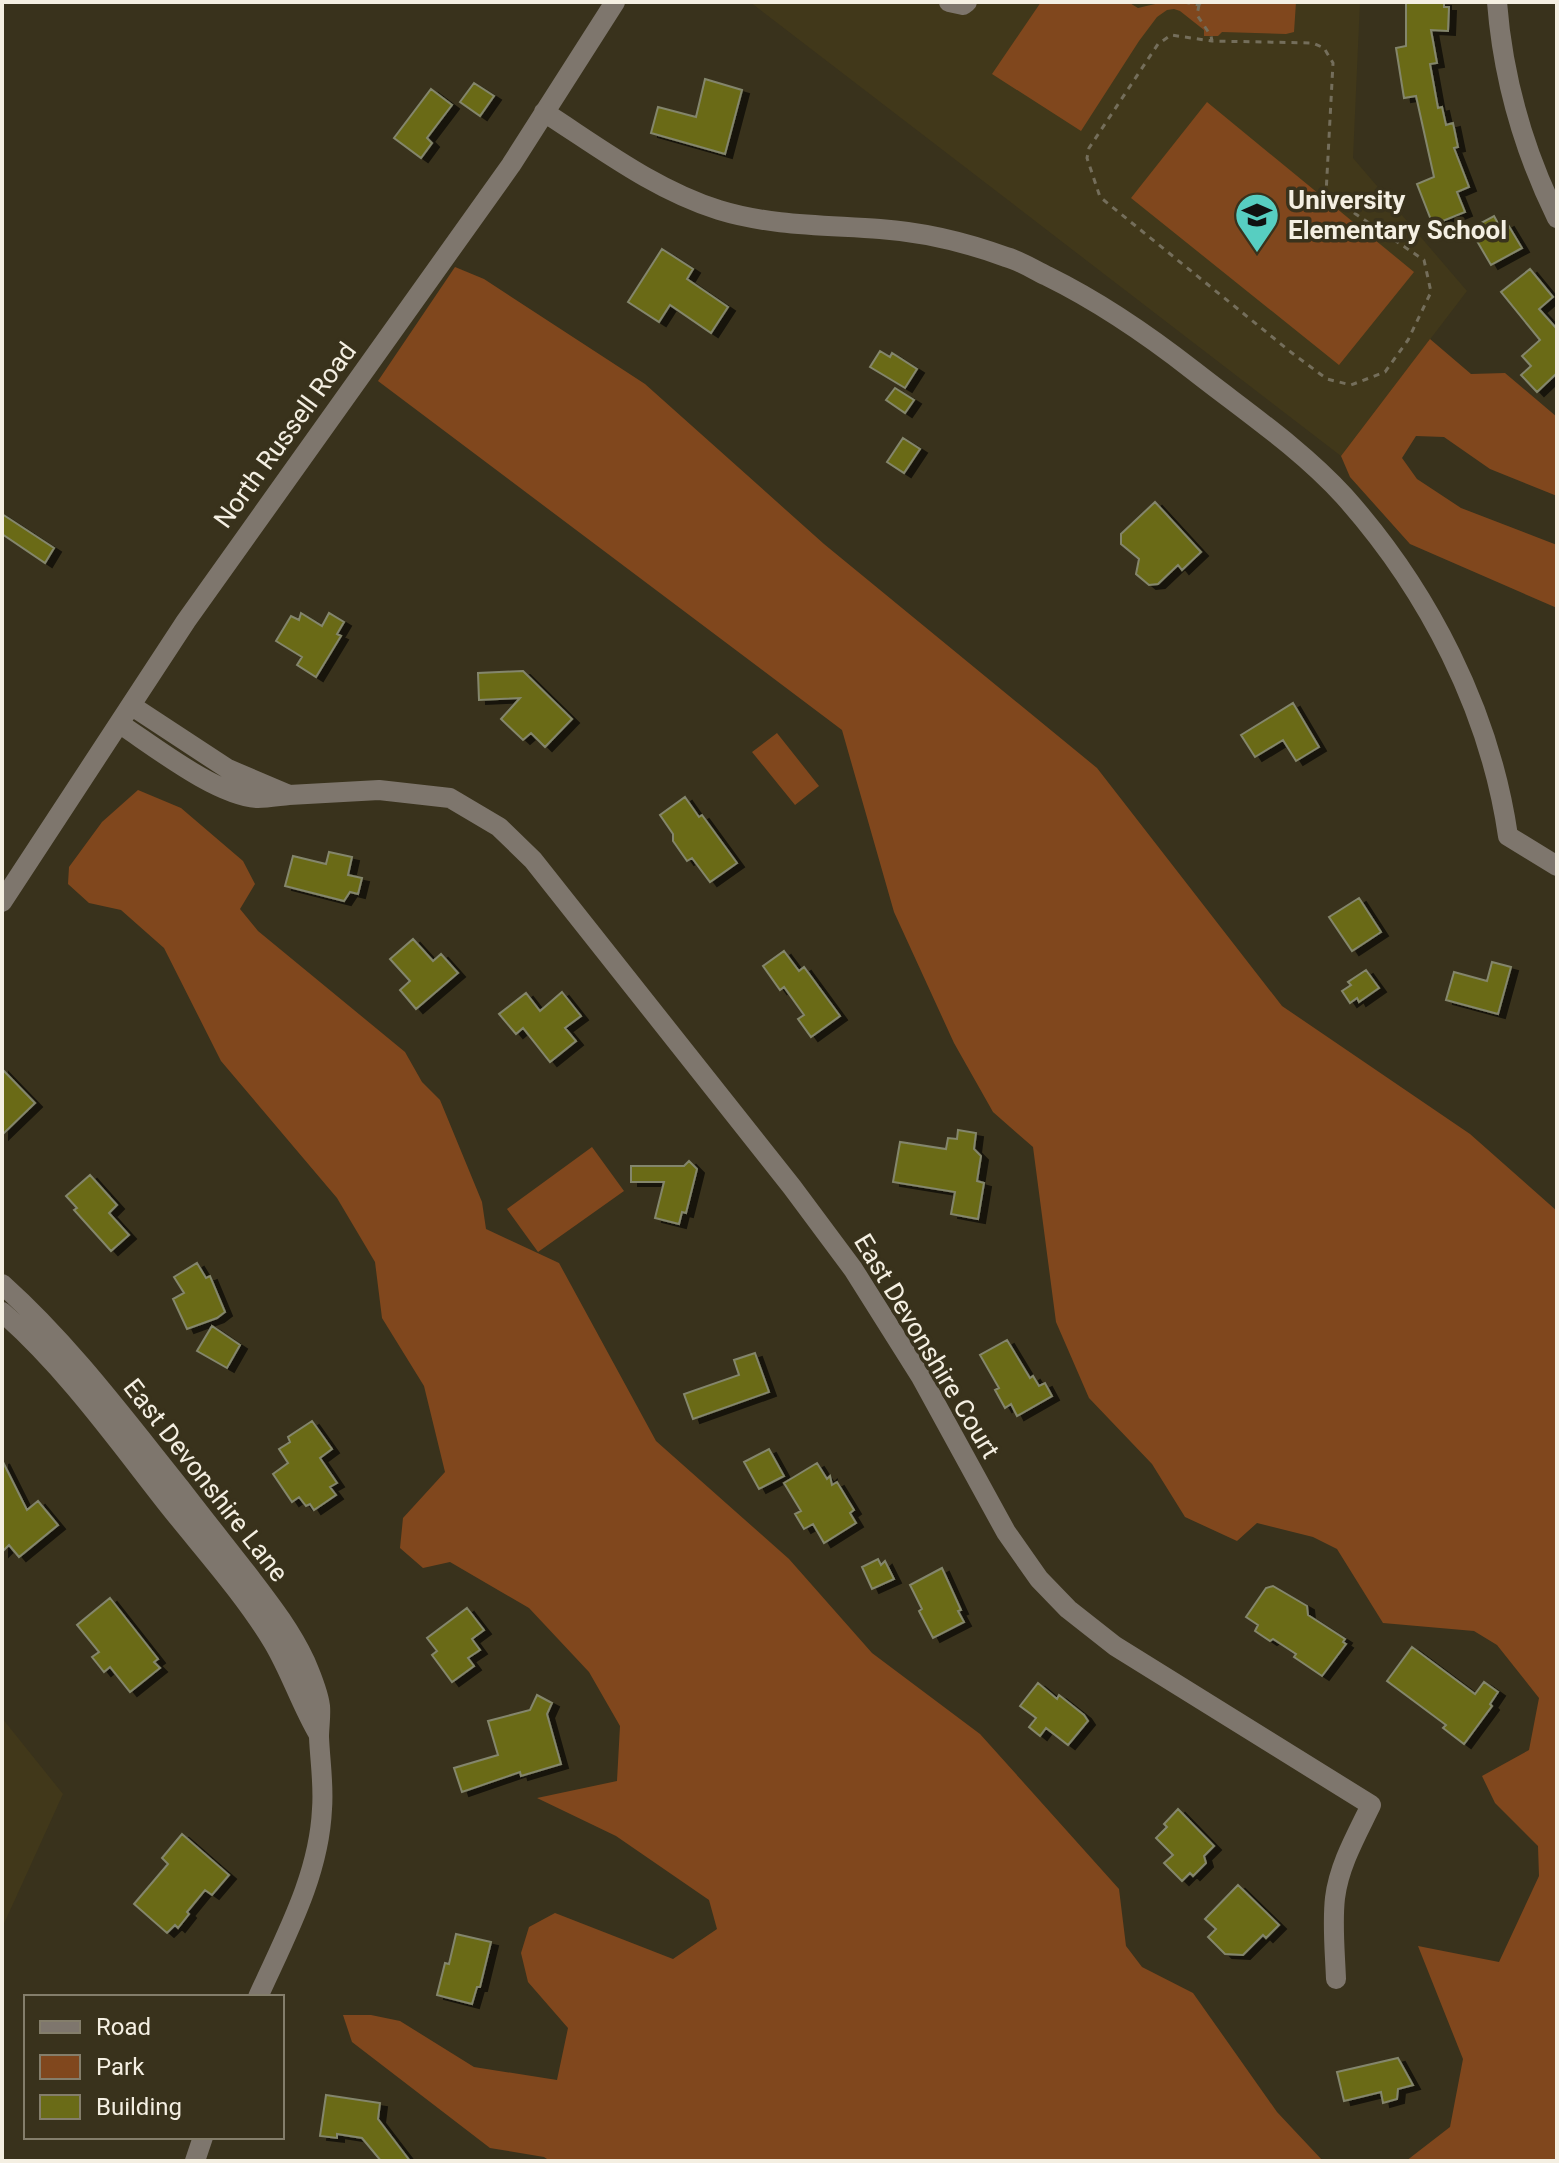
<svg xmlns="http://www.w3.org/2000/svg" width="1559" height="2163" viewBox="0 0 1559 2163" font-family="Roboto,sans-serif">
<defs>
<filter id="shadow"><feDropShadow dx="7" dy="4" stdDeviation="0" flood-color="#0009"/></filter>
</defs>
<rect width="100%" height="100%" fill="#39321c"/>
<!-- built -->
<path fill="#41381a" d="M750 2H1360L1353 158 1467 291 1341 456Z
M2 1718 63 1794 2 1928Z"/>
<!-- green -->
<path fill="#80471d" d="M1041 2H1128L1138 8C1159 2 1177 0 1199 5L1201 2H1296L1294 32 1286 34 1222 32 1218 36H1204V30L1180 11 1174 9 1167 10 1157 17 1139 41 1081 131 992 74Z
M1207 102 1414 272 1339 365 1131 198Z
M455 267 484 279 645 384 824 544 1097 768 1282 1006 1470 1134 1557 1211V2161H1406L1450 2127 1463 2059 1418 1946 1499 1962 1539 1876 1538 1846 1495 1803 1482 1776 1529 1750 1539 1698 1497 1645 1474 1631 1383 1623 1337 1549 1313 1537 1257 1523 1237 1541 1185 1517 1152 1464 1089 1398 1056 1322 1033 1147 993 1112 954 1043 894 912 842 730 378 381Z
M1430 339 1471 374 1505 373 1557 417V496L1490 469 1444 437 1416 436 1402 458 1417 479 1461 508 1557 545V608L1410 544 1350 477 1341 456Z
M777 733 819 786 795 805 752 752Z
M138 790 181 808 243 861 255 884 240 909 258 931 405 1052 422 1082 440 1100 482 1202 486 1229 559 1263 656 1441 789 1559 872 1653 980 1734 1119 1889 1126 1946 1142 1967 1193 1993 1277 2112 1323 2161H550L544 2157 490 2148 352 2042 343 2015H371L400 2021 474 2067 557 2080 568 2028 528 1982 521 1953 529 1927 555 1913 673 1959 717 1929 709 1900 616 1836 537 1798 617 1781 620 1726 589 1672 529 1608 450 1562 423 1568 400 1548 403 1518 445 1472 424 1386 382 1318 375 1262 337 1198 221 1061 164 948 121 910 89 903 68 884 69 867 102 822Z
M592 1147 624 1191 538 1252 507 1209Z"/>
<!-- building -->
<path fill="#6a6b17" stroke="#84866c" stroke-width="2" filter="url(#shadow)" d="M1406 2H1444V7H1449L1448 31 1431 30 1437 63 1430 64 1438 108 1442 107 1446 125 1453 123 1458 147 1454 148 1469 187 1457 192 1465 212 1433 225 1417 184 1434 177 1416 96 1404 98 1396 48 1406 46Z
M705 79 742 90 725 154 651 133 658 107 696 117Z
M474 83 494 96 480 116 460 102Z
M431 89 452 105 427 138 432 143 421 158 394 138Z
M1494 216 1500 227 1507 223 1522 248 1491 265 1470 229Z
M662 249 693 269 687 279 728 307 711 333 670 305 659 322 628 302Z
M1530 269 1553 297 1539 309 1557 329V373L1537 392 1521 375 1531 366 1522 356 1540 340 1501 292Z
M880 351 890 357 892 353 917 369 905 388 870 367Z
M895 388 914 400 905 413 886 400Z
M903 438 920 449 904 473 887 462Z
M1155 502 1201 552 1182 570 1178 565 1158 584 1149 585 1136 574 1139 559 1121 544V534Z
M2 514 54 548 45 563 2 534Z
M301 613 322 626 329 613 344 622 337 634 341 636 316 677 297 665 302 657 276 641 291 616 299 620Z
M523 671 572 719 545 747 531 733 523 740 501 719 520 698 479 700 478 673Z
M1293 703 1319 747 1296 761 1283 740 1255 757 1241 735Z
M685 797 699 817 702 815 737 863 710 882 692 858 687 861 673 841V834L660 815Z
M329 852 352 857 348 875 362 878 358 894 350 892 344 901 285 886 293 856 326 864Z
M1359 898 1381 932 1352 951 1329 917Z
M413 939 433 961 441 954 458 973 416 1009 400 990 410 981 390 959Z
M784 951 799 971 804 967 840 1016 811 1037 798 1019 804 1015 784 987 780 990 763 966Z
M1492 962 1511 967 1498 1014 1446 1000 1454 972 1487 981Z
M1366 970 1379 988 1359 1002 1357 998 1350 1003 1342 991 1351 985 1348 982Z
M562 992 581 1016 565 1028 576 1041 550 1062 523 1028 516 1034 499 1014 526 993 540 1011Z
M2 1069 35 1103 2 1135Z
M958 1130 976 1133 974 1149 981 1156 977 1181 984 1183 978 1219 951 1214 955 1192 893 1182 900 1142 946 1149 948 1138 957 1139Z
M689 1161 697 1169 686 1213 682 1212 679 1224 655 1218 664 1182H631V1166H684Z
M90 1175 117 1205 109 1213 129 1235 111 1251 74 1210 77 1208 66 1196Z
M197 1263 206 1278 210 1276 225 1312 217 1318 187 1329 173 1299 184 1293 174 1277Z
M212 1326 240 1345 227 1368 197 1351Z
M1007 1340 1030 1378 1033 1376 1039 1386 1045 1383 1052 1396 1017 1416 1011 1404 1005 1408 995 1390 999 1388 980 1355Z
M755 1353 769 1392 693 1419 684 1394 739 1375 734 1360Z
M312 1421 332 1449 320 1458 337 1483 330 1487 336 1495 314 1510 310 1504 306 1506 299 1497 292 1502 273 1474 288 1463 279 1449 290 1442 288 1437Z
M769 1449 784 1476 759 1489 744 1462Z
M2 1460 27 1510 38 1501 58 1525 19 1557 9 1545 2 1552Z
M817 1463 827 1479 830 1476 832 1485 837 1482 854 1510 850 1513 856 1523 824 1543 813 1524 804 1529 795 1514 801 1511 784 1483Z
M878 1559 881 1565 885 1561 894 1579 872 1589 862 1567Z
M942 1568 961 1610 958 1611 964 1622 933 1638 919 1611 922 1609 910 1585Z
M1273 1586 1307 1606 1308 1615 1345 1639 1343 1642 1346 1644 1322 1676 1294 1657 1296 1654 1273 1639 1270 1641 1255 1631 1258 1625 1246 1617 1266 1588Z
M110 1598 158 1659 154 1662 160 1668 130 1692 110 1667 104 1672 92 1657 99 1652 77 1625Z
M467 1608 484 1630 472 1639 480 1650 468 1658 474 1666 452 1682 432 1655 437 1651 427 1638Z
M1412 1647 1475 1694 1484 1682 1498 1692 1490 1704 1492 1706 1464 1744 1443 1728 1446 1725 1387 1681Z
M1038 1683 1057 1699 1059 1695 1084 1715 1088 1721 1068 1745 1046 1728 1040 1736 1029 1727 1036 1718 1020 1706Z
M537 1695 552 1703 547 1714 561 1764 521 1776 520 1772 462 1792 454 1768 498 1755 488 1721 530 1710Z
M1178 1809 1214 1846 1204 1856 1206 1863 1193 1876 1190 1873 1182 1881 1164 1863 1173 1855 1156 1838 1167 1827 1164 1824Z
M182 1834 229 1875 212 1895 205 1890 187 1912 189 1914 178 1928 175 1925 167 1933 134 1904 168 1864 162 1858Z
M1238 1885 1279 1925 1266 1938 1263 1935 1243 1955 1225 1954 1208 1937 1216 1929 1205 1919Z
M456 1934 491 1942 480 1987H477L472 2004 437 1995 445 1963 449 1964Z
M1398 2058 1413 2085 1398 2089 1397 2099 1383 2103 1381 2092 1344 2101 1337 2072Z
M326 2095 380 2103 378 2119 410 2161H381L362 2138 337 2134V2138L320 2136Z"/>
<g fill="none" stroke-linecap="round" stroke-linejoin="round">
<!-- path -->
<path stroke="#746e5b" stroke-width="3" stroke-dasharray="6 6" stroke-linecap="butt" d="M1184 2 1199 5 1201 2
M1199 5 1197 15 1211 36 1212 41 1313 43 1324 48 1333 63 1326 194 1424 260 1431 292 1408 340 1385 372 1351 385 1327 379 1292 353 1100 197 1087 158 1089 148 1158 44 1171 35 1212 41"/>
<!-- minor -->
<path stroke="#7e766d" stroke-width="20" d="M949 2 963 5 967 2
M1497 2C1503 79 1523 149 1557 218
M544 112C600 148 655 190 719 210 771 226 826 225 880 229 923 232 965 242 1006 257 1021 261 1034 270 1047 276 1100 302 1148 335 1194 371 1245 411 1300 448 1344 496 1428 590 1490 711 1508 836L1557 866
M120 724C155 747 217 796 258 798 268 798 279 796 289 795L228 769 132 706
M289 795 379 790 450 798 499 827 533 860 792 1187 853 1269 921 1377 1006 1532 1039 1579 1068 1609 1115 1646 1371 1805C1357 1834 1339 1865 1335 1898 1332 1924 1335 1952 1336 1979
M2 902 186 621 511 165 615 2
M2 1284C70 1345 124 1418 181 1489 204 1519 228 1549 252 1580 271 1605 291 1631 305 1661 311 1675 318 1691 320 1706 321 1716 319 1727 319 1737 320 1761 324 1785 322 1809 319 1876 285 1937 258 1997
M2 1312C66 1368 117 1440 169 1506 204 1550 244 1594 273 1642 291 1672 301 1705 319 1735
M195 2161 203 2137"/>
</g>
<!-- icons -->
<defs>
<g id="school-pin" transform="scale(2.3)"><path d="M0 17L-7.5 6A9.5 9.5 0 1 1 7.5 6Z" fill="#57cec1" stroke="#39321c"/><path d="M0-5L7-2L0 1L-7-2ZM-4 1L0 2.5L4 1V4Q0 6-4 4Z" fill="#111"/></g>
</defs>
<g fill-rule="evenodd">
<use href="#school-pin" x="1257" y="215"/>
</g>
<g text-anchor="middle" stroke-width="7" stroke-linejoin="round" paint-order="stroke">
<!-- poi labels -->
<g font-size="26" font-weight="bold" fill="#f4efe2" stroke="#39321c" text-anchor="start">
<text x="1288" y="209">University<tspan x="1288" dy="30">Elementary School</tspan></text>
</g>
<!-- street labels -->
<g font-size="26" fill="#f4efe2" stroke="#39321c">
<text transform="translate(285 435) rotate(-54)" y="9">North Russell Road</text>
<text transform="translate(927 1346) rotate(59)" y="9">East Devonshire Court</text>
<text transform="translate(206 1480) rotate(52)" y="9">East Devonshire Lane</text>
</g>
</g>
<!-- border -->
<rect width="1559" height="2163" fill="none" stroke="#f4efe2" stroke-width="8"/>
<!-- legend -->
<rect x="24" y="1995" width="260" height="144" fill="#39321c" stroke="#847e6b" stroke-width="2"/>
<rect x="40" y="2021" width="40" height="12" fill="#7e766d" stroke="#847e6b" stroke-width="2"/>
<text x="96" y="2035" font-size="24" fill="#f4efe2">Road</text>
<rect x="40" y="2055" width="40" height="24" fill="#80471d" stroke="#847e6b" stroke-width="2"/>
<text x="96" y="2075" font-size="24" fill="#f4efe2">Park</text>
<rect x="40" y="2095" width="40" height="24" fill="#6a6b17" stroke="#847e6b" stroke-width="2"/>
<text x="96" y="2115" font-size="24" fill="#f4efe2">Building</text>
</svg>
